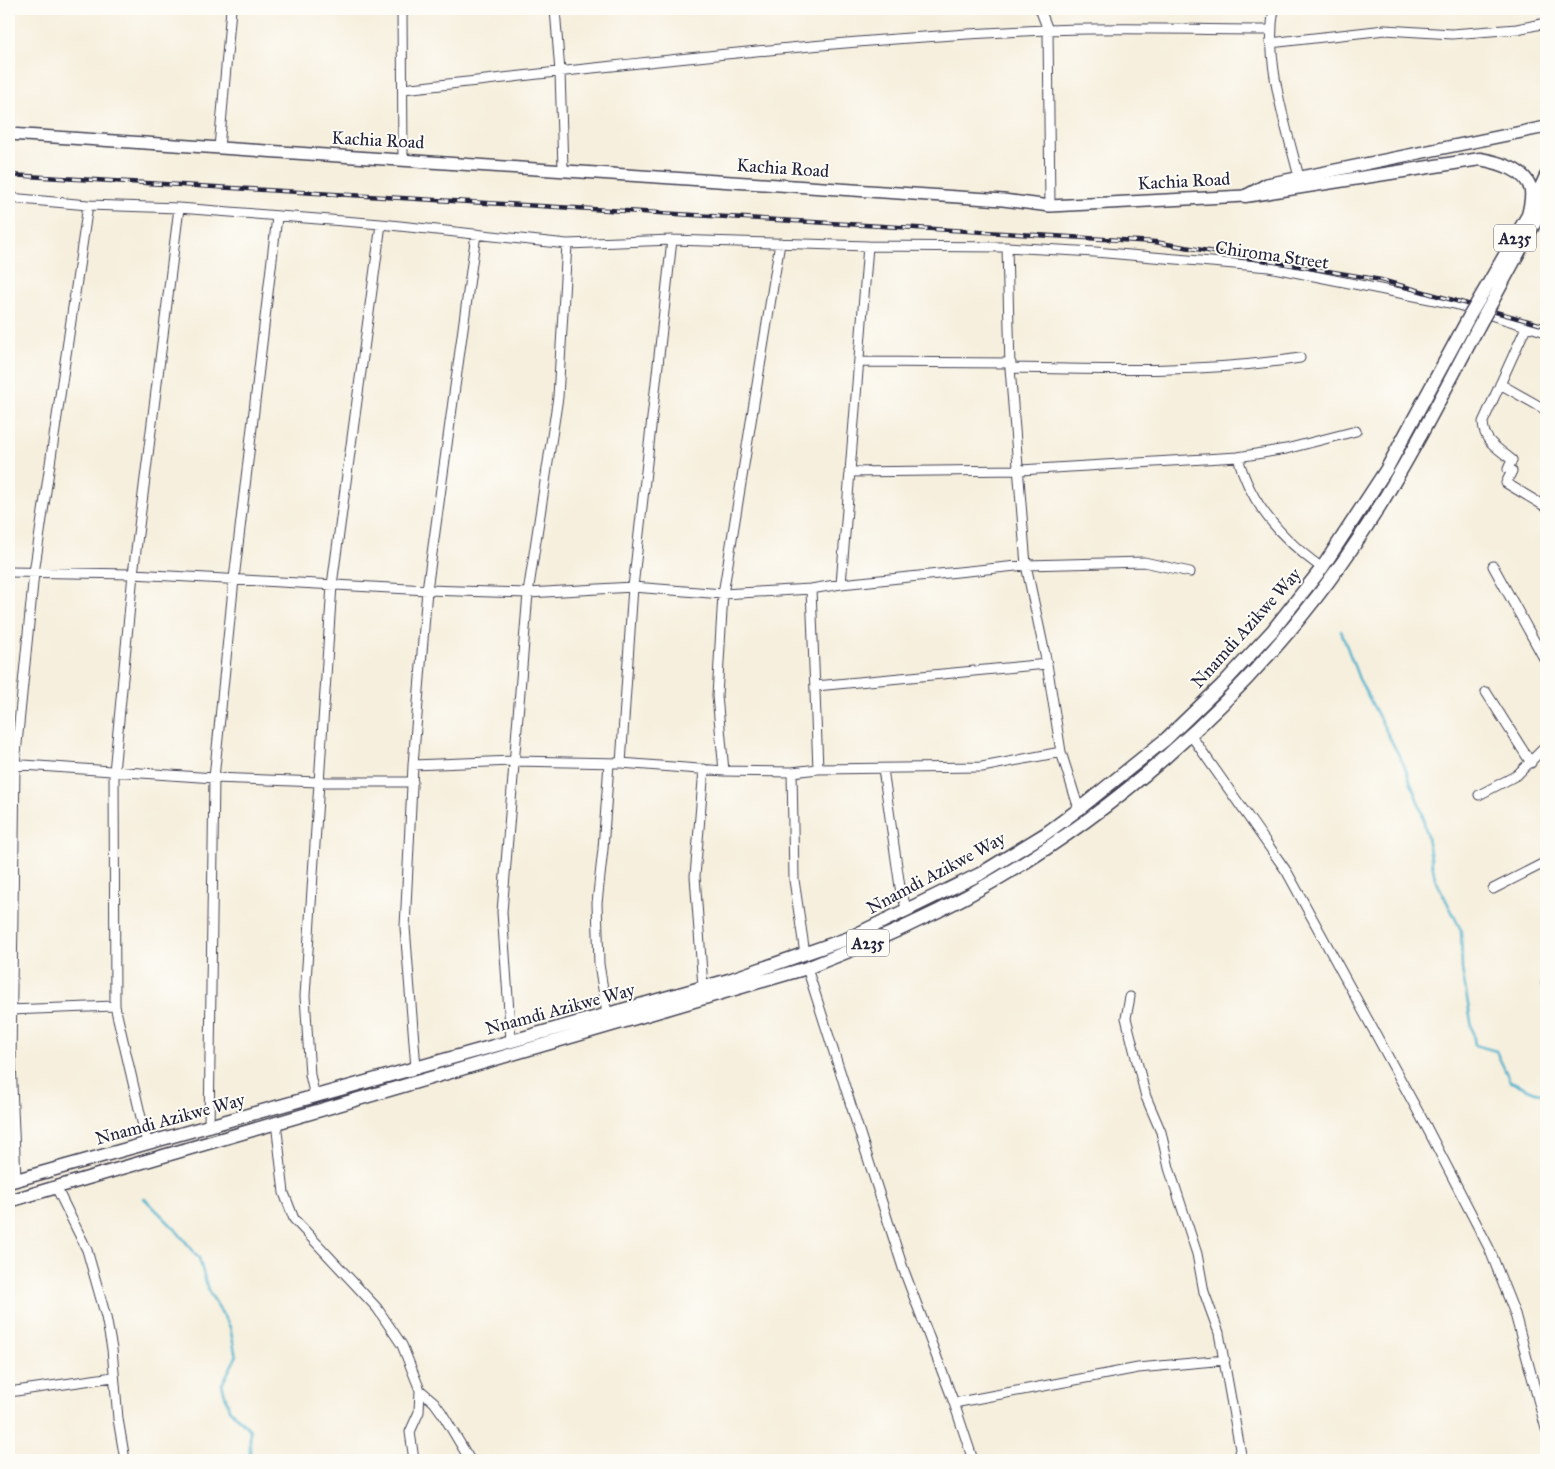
<svg xmlns="http://www.w3.org/2000/svg" width="1555" height="1469" viewBox="0 0 1555 1469" font-family="'IM FELL Great Primer',serif">
<rect width="100%" height="100%" fill="#fdfcf7"/>
<filter id="ink" filterUnits="userSpaceOnUse"><feTurbulence type="fractalNoise" baseFrequency=".02" numOctaves="2"/><feDisplacementMap in="SourceGraphic" scale="10" xChannelSelector="R" yChannelSelector="G"/><feConvolveMatrix kernelMatrix="1 2 1 2 8 2 1 2 1" color-interpolation-filters="sRGB"/></filter>
<filter id="wash" filterUnits="userSpaceOnUse"><feTurbulence type="fractalNoise" baseFrequency=".0096" numOctaves="4" result="noise"/><feDisplacementMap in="SourceGraphic" scale="20" xChannelSelector="R" yChannelSelector="G"/><feGaussianBlur stdDeviation="1.12" result="paint"/><feColorMatrix in="noise" values="0 0 0 0 0 0 0 0 0 0 0 0 0 0 0 0 0 1.4 0 .05"/><feComposite in="paint" operator="in"/></filter>
<g filter="url(#wash)">
<rect width="100%" height="100%" fill="#f6efdd"/>
<g fill="none" stroke-linecap="round" stroke-linejoin="round">
<!-- stream -->
<path stroke="#4eb1cd" stroke-width="2.5" d="M1341 631 1359 679 1404 765 1422 812 1435 878 1461 930 1462 969 1475 1045 1496 1051 1510 1081 1535 1092 1546 1094
M144 1198 175 1229 199 1258 208 1290 230 1327 236 1357 222 1384 229 1409 250 1430V1460"/>
</g>
</g>
<g filter="url(#ink)">
<g fill="none" stroke-linecap="round" stroke-linejoin="round">
<!-- minor casing -->
<g stroke="#424153" stroke-width="11">
<path id="minor" d="M402 9 403 159
M555 9 560 72 563 169
M1040 9 1048 30 1050 206
M1274 9C1264 61 1286 126 1299 177
M1270 43 1385 30 1452 34 1517 29 1546 23
M403 89C617 66 832 39 1047 30 1121 27 1196 30 1270 30
M219 148 231 9
M9 198 88 205 179 208 381 224 567 244 672 240 868 246 1007 247 1095 252 1269 267 1455 304 1546 332
M1007 247 1010 368 1026 565 1047 664 1061 752 1079 809
M1527 325 1483 422C1484 443 1497 447 1512 460L1508 469 1512 471 1506 483 1546 507
M860 362 1011 363
M1010 368C1107 370 1204 373 1300 358
M1500 384 1546 410
M1238 457C1250 505 1283 540 1322 568
M849 472 1020 470 1238 457 1286 449 1356 431
M1493 566 1546 662
M9 572 133 574 427 590 528 593 633 587 723 594 811 589 841 584 1026 565 1144 562 1190 572
M841 584 868 246
M811 589 818 769
M816 686 1047 664
M1486 692 1531 763
M1190 734 1287 872 1427 1128 1489 1248 1515 1314 1546 1429
M621 763 633 587 672 240
M9 764 214 778 318 782H413
M413 765 513 761 621 763 724 771 792 772 818 769 982 767 1061 752
M883 769 900 887 907 911
M724 771 717 696 723 594 780 243
M792 772 794 880 805 954
M1479 795 1517 775 1546 746
M1493 889 1546 862
M807 968 903 1268 954 1403 973 1460
M1546 983V984
M703 987 695 876 704 769
M1130 997 1126 1018 1146 1097 1161 1132 1169 1168 1197 1254 1204 1292 1219 1333 1242 1460
M9 1010 115 1006
M607 1014 599 964 597 903 603 849 609 763
M511 1040 502 912 528 593 558 397 567 244
M416 1068 405 927 413 765 427 590 476 234
M315 1097 310 1075 305 996 332 585 381 224
M276 1122 284 1193 294 1219 377 1308 402 1345 420 1390 434 1402 442 1413 470 1460
M209 1127 214 778 234 579 277 217
M147 1143 115 1006 114 772 133 574 179 208
M16 1179 11 1061 15 764 34 573 88 205
M57 1189 87 1250 106 1317 112 1349 118 1419 125 1460
M9 1392 113 1377
M954 1403 1138 1368 1225 1360
M414 1460 410 1432 419 1412 420 1390"/>
</g>
<!-- major casing -->
<g stroke="#424153" stroke-width="14">
<path id="major" d="M9 134 1003 200 1050 206 1245 196 1267 184 1546 127"/>
</g>
<!-- highway casing -->
<g stroke="#424153" stroke-width="15">
<path id="highway" d="M1245 196 1480 159C1497 162 1528 170 1531 191 1532 198 1530 207 1528 215
M1480 298 1528 215 1546 176
M1492 302 1546 202
M9 1182 729 980 849 938 980 874 1045 834 1079 809 1166 739 1222 685 1273 630 1322 568 1386 470 1470 315
M9 1201 807 968C841 954 876 941 909 925 1089 843 1257 695 1365 529 1409 462 1445 389 1483 318"/>
</g>
<!-- minor -->
<use href="#minor" stroke="#fff" stroke-width="9"/>
<!-- major -->
<use href="#major" stroke="#fff" stroke-width="11"/>
<!-- highway -->
<use href="#highway" stroke="#fff" stroke-width="12"/>
<!-- rail casing -->
<g stroke="#22223b" stroke-width="4.5">
<path id="rail" d="M9 175 1155 242 1381 280 1546 326"/>
</g>
<!-- rail -->
<use href="#rail" stroke="#fdfcf7" stroke-width="2.5" stroke-dasharray="8" stroke-linecap="butt"/>
<!-- highway-bridge casing -->
<g stroke="#424153" stroke-width="15" stroke-linecap="butt">
<path id="highway-bridge" d="M1470 315 1480 298
M1483 318 1492 302"/>
</g>
<!-- highway-bridge -->
<use href="#highway-bridge" stroke="#fff" stroke-width="12"/>
</g>
</g>
<g text-anchor="middle" stroke-width="4" stroke-linejoin="round" paint-order="stroke">
<!-- shield labels -->
<g fill="#fdfcf7" stroke="#646373" stroke-width="1">
<rect x="1494" y="224.5" width="42" height="27" rx="4"/>
<rect x="847" y="929.5" width="42" height="27" rx="4"/>
</g>
<g font-size="16" font-weight="bold" fill="#22223b">
<text x="1515" y="244">A235</text>
<text x="868" y="949">A235</text>
</g>
<!-- street labels -->
<g font-size="18" fill="#22223b" stroke="#fdfcf7">
<text transform="translate(378 140) rotate(3)" y="6">Kachia Road</text>
<text transform="translate(783 168) rotate(4)" y="6">Kachia Road</text>
<text transform="translate(1184 181) rotate(-3)" y="6">Kachia Road</text>
<text transform="translate(1272 255) rotate(8)" y="6">Chiroma Street</text>
<text transform="translate(1246 628) rotate(-48)" y="6">Nnamdi Azikwe Way</text>
<text transform="translate(936 873) rotate(-28)" y="6">Nnamdi Azikwe Way</text>
<text transform="translate(560 1009) rotate(-15)" y="6">Nnamdi Azikwe Way</text>
<text transform="translate(170 1119) rotate(-15)" y="6">Nnamdi Azikwe Way</text>
</g>
</g>
<!-- margin -->
<rect width="1555" height="1469" fill="none" stroke="#fdfcf7" stroke-width="30"/>
</svg>
